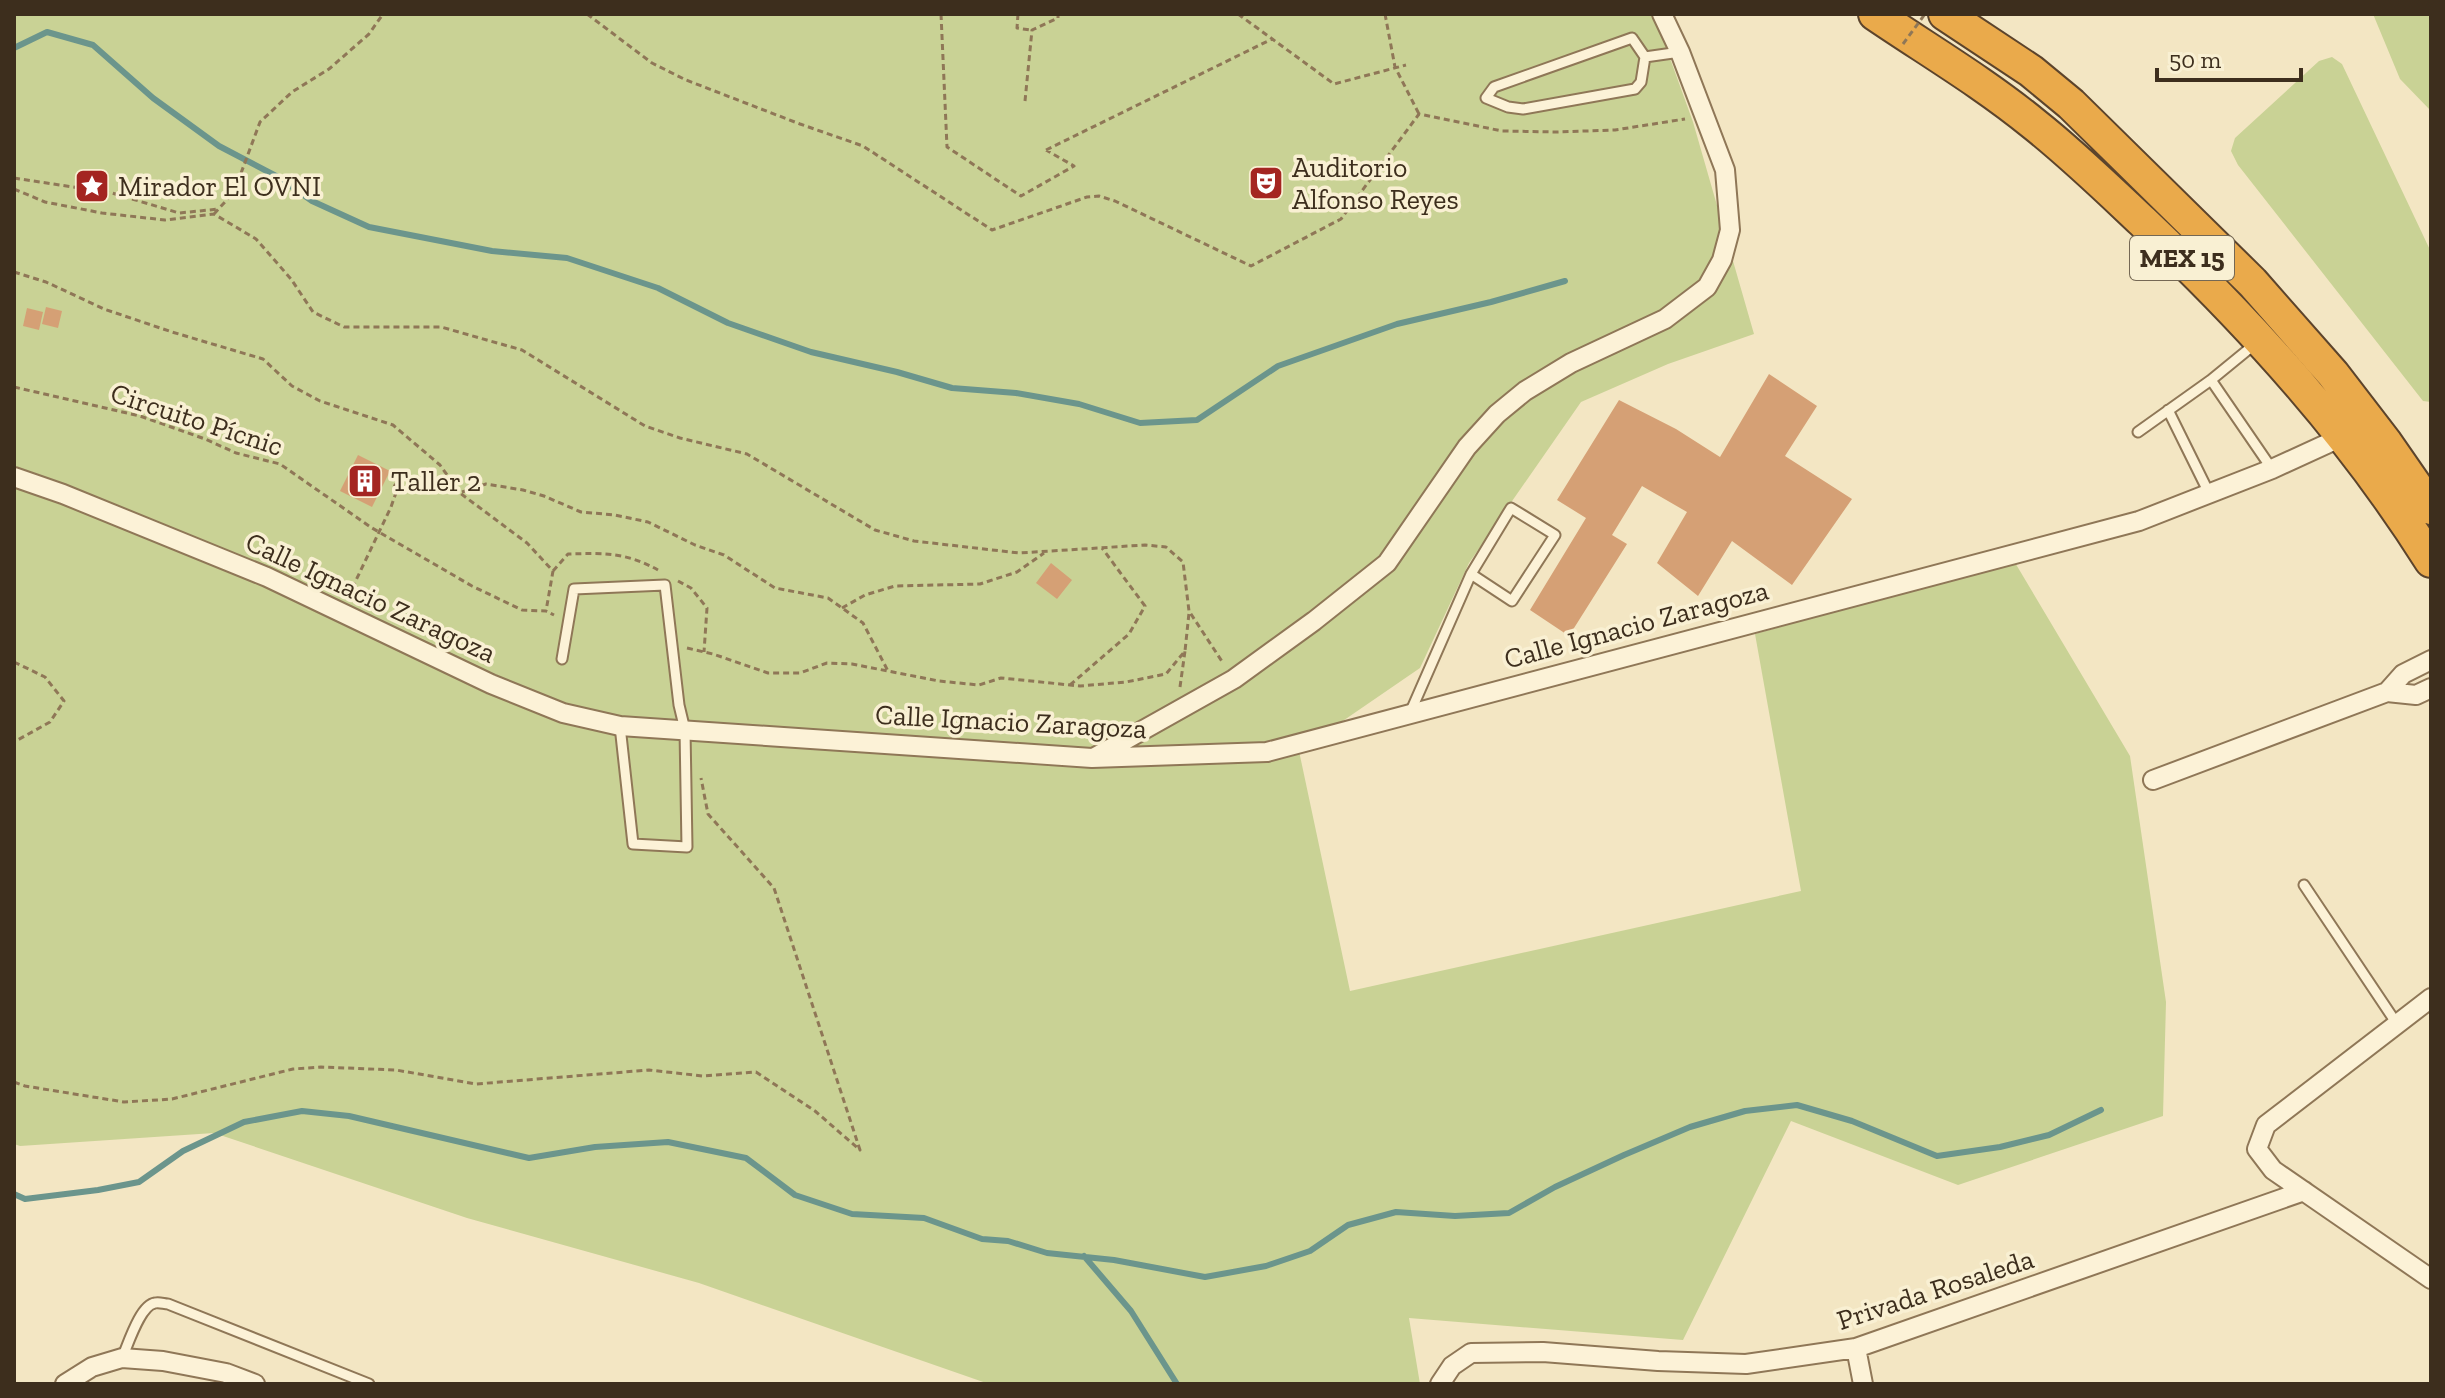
<svg xmlns="http://www.w3.org/2000/svg" width="2445" height="1398" viewBox="0 0 2445 1398" font-family="'Zilla Slab',serif">
<rect width="100%" height="100%" fill="#f3e6c3"/>
<!-- green -->
<path fill="#c9d295" d="M14 14H1654L1693 122 1754 334 1668 364 1581 402 1469 563 1420 668 1299 751 1350 991 1801 891 1755 634 2014 561 2130 756 2166 1002 2163 1116 1958 1185 1791 1121 1683 1340 1409 1318 1420 1384H989L699 1283 467 1218 214 1133 20 1146 14 1144Z
M2373 14H2431V111L2400 79Z
M2332 57 2342 64 2431 252V402L2423 401 2238 165 2231 151 2235 138 2319 61Z"/>
<g fill="none" stroke-linecap="round" stroke-linejoin="round">
<!-- stream -->
<path stroke="#6b958c" stroke-width="6" d="M14 48 47 32 93 45 153 98 219 146 278 177 312 201 369 227 492 251 567 258 658 288 728 323 811 352 897 372 952 388 1016 393 1079 404 1140 423 1197 420 1278 366 1397 324 1491 302 1565 281
M14 1194 25 1199 98 1190 139 1182 183 1151 244 1122 302 1111 349 1116 529 1158 595 1147 668 1142 746 1158 795 1195 852 1214 924 1218 982 1239 1008 1241 1047 1253 1114 1260 1205 1277 1266 1266 1310 1251 1348 1225 1396 1212 1455 1216 1509 1213 1555 1187 1624 1155 1690 1127 1745 1111 1797 1105 1852 1121 1937 1156 2000 1147 2049 1135 2101 1110
M1084 1256 1131 1311 1177 1384"/>
</g>
<!-- building -->
<path fill="#d5a075" d="M76 186a15 15 0 1 1 30 0a15 15 0 1 1-30 0Z
M46 307 62 311 58 328 42 324Z
M27 308 43 312 39 330 23 326Z
M1769 374 1817 406 1785 456 1852 499 1792 585 1732 541 1698 596 1657 563 1687 512 1642 486 1612 535 1627 544 1569 636 1530 610 1586 518 1557 500 1619 400 1676 429 1720 457Z
M358 455 390 471 372 507 340 491Z
M1051 563 1072 580 1057 599 1036 583Z"/>
<g fill="none" stroke-linecap="round" stroke-linejoin="round">
<!-- lane casing -->
<g stroke="#8f7757" stroke-width="13">
<path id="lane" d="M1632 38 1645 57 1641 82 1635 89 1523 109 1508 107 1486 98 1494 87Z
M1645 57 1680 52
M2211 380 2255 344
M2168 410 2209 493
M2138 432 2211 380 2272 469
M562 659 574 589 665 585 679 705 685 730 687 847 633 844 620 726
M1410 713 1471 574 1511 508 1555 535 1512 601 1471 574
M2304 885 2397 1024
M122 1358C128 1345 140 1305 155 1303 160 1302 164 1304 168 1304L369 1384"/>
</g>
<!-- street casing -->
<g stroke="#8f7757" stroke-width="22">
<path id="street" d="M14 477 63 494 267 577 491 684 563 713 620 726 1092 758 1267 752 2139 521 2272 469 2344 436
M2387 692 2416 695 2431 688
M1095 757 1234 679 1314 621 1387 563 1467 447 1497 414 1525 391 1571 363 1665 319 1707 287 1722 260 1730 230 1725 170 1680 52 1662 14
M2153 780 2387 692 2403 674 2431 660
M2431 998 2266 1125 2257 1149 2273 1170 2431 1279
M1856 1348 1863 1384
M65 1384 92 1367 122 1358 163 1361 226 1373 255 1384
M1440 1384 1452 1366 1471 1353 1543 1352 1658 1361 1746 1364 1856 1348 2304 1191"/>
</g>
<!-- highway casing -->
<g stroke="#5c442c" stroke-width="36">
<path id="highway" d="M1875 14C1928 50 1984 83 2034 124 2072 154 2107 188 2142 221 2251 324 2351 434 2431 561
M1945 14 2031 71 2071 104 2252 282 2333 374 2386 443 2431 508"/>
</g>
<!-- path -->
<path stroke="#8f7757" stroke-width="3" stroke-dasharray="6 4" stroke-linecap="butt" d="M587 14 652 63 686 80 800 124 863 146 992 230 1087 197 1099 196 1115 201 1251 266 1341 219 1419 114 1502 131 1557 132 1615 130 1685 119
M941 14 947 147 1021 196 1074 166 1046 150
M1018 14 1017 28 1030 30
M1238 14 1334 84 1406 65
M1385 14 1395 67 1419 114
M1025 101 1032 30 1058 18V14
M1046 150 1272 39
M14 178 112 193 179 213 219 209
M14 189 45 202 102 213 165 220 214 214 256 239 291 279 313 312 344 327H441L522 350 645 426 680 438 747 454 875 530 914 541 1019 553 1145 545 1166 547 1183 562 1189 611 1223 663
M214 214 234 192 260 122 292 92 329 69 369 34 383 14
M14 272 46 282 104 309 172 332 263 359 292 386 320 401 393 425 440 465 460 493 527 543 553 571 546 611
M14 387 140 416 205 439 236 453 280 464 372 528 472 586 522 610 546 611 554 615
M462 492 486 484 523 490 544 496 581 512 615 515 648 522 695 545 724 555 775 588 828 598 863 623 888 671
M553 571 568 554C603 553 626 552 658 570
M678 581 691 588 707 608 704 652
M348 597 391 507 398 487 391 483
M842 608 865 595 895 586 980 584 1017 572 1044 553
M687 648 713 654 768 673H800L827 663 852 664 939 681 979 685 1001 678 1080 686 1126 682 1166 674 1185 651 1189 613
M14 662 45 677 64 701 50 722 14 742
M1070 685 1129 634 1145 606 1102 548
M1180 687 1185 651
M14 1082 25 1086 124 1102 172 1099 293 1069 321 1067 396 1070 476 1084 649 1070 703 1076 756 1072 815 1111 860 1150 774 888 708 814 701 778"/>
<!-- lane -->
<use href="#lane" stroke="#fcf2d7" stroke-width="9"/>
<!-- street -->
<use href="#street" stroke="#fcf2d7" stroke-width="18"/>
<!-- highway -->
<use href="#highway" stroke="#eaaa4b" stroke-width="32"/>
<!-- path-bridge -->
<path stroke="#8f7757" stroke-width="3" stroke-dasharray="6 4" stroke-linecap="butt" d="M1903 44 1925 14"/>
</g>
<!-- icons -->
<defs>
<g id="theatre-square" transform="scale(1.8)"><rect x="-9" y="-9" width="18" height="18" rx="4" fill="#a42521" stroke="#f9f0d3"/><path d="M-5-5.5Q0-4 5-5.5V0Q5 5 0 6Q-5 5-5 0ZM-3.3-2.5H-1v1.5H-3.3ZM1-2.5H3.3v1.5H1ZM-2.8 1Q0 5.5 2.8 1Z" fill="#fff"/></g>
<g id="sight-square" transform="scale(1.8)"><rect x="-9" y="-9" width="18" height="18" rx="4" fill="#a42521" stroke="#f9f0d3"/><path d="M0-6L1.8-2.2L6-1.7L2.9 1.2L3.7 5.4L0 3.3L-3.7 5.4L-2.9 1.2L-6-1.7L-1.8-2.2Z" fill="#fff"/></g>
<g id="building-square" transform="scale(1.8)"><rect x="-9" y="-9" width="18" height="18" rx="4" fill="#a42521" stroke="#f9f0d3"/><path d="M-4-6H4V6H1V3H-1V6H-4ZM-2.5-4.3h1.7v1.8h-1.7ZM.8-4.3h1.7v1.8H.8ZM-2.5-1h1.7V.8h-1.7ZM.8-1h1.7V.8H.8Z" fill="#fff"/></g>
</defs>
<g fill-rule="evenodd">
<use href="#theatre-square" x="1266" y="183"/>
<use href="#sight-square" x="92" y="186"/>
<use href="#building-square" x="365" y="481"/>
</g>
<g text-anchor="middle" stroke-width="7" stroke-linejoin="round" paint-order="stroke">
<!-- shield labels -->
<rect fill="#f9f0d3" stroke="#756854" stroke-width="2" x="2130" y="236" width="104" height="44" rx="6"/>
<g font-size="26" font-weight="bold" fill="#3d2e1d">
<text x="2182" y="267">MEX 15</text>
</g>
<!-- poi labels -->
<g font-size="28" fill="#3d2e1d" stroke="#f9f0d3" text-anchor="start">
<text x="1292" y="177">Auditorio<tspan x="1292" dy="32">Alfonso Reyes</tspan></text>
<text x="118" y="196">Mirador El OVNI</text>
<text x="391" y="491">Taller 2</text>
</g>
<!-- street labels -->
<g font-size="28" fill="#3d2e1d" stroke="#f9f0d3">
<text transform="translate(197 419) rotate(18)" y="10">Circuito Pícnic</text>
<text transform="translate(371 597) rotate(25)" y="10">Calle Ignacio Zaragoza</text>
<text transform="translate(1636 624) rotate(-15)" y="10">Calle Ignacio Zaragoza</text>
<text transform="translate(1011 721) rotate(3)" y="10">Calle Ignacio Zaragoza</text>
<text transform="translate(1935 1289) rotate(-18)" y="10">Privada Rosaleda</text>
</g>
</g>
<!-- border -->
<rect width="2445" height="1398" fill="none" stroke="#3d2e1d" stroke-width="32"/>
<!-- scale -->
<path d="M2157 68v12h144v-12" fill="none" stroke="#3d2e1d" stroke-width="4"/>
<text x="2169" y="68" font-size="24" fill="#3d2e1d" stroke="#f9f0d3" stroke-width="6" paint-order="stroke">50 m</text>
</svg>
